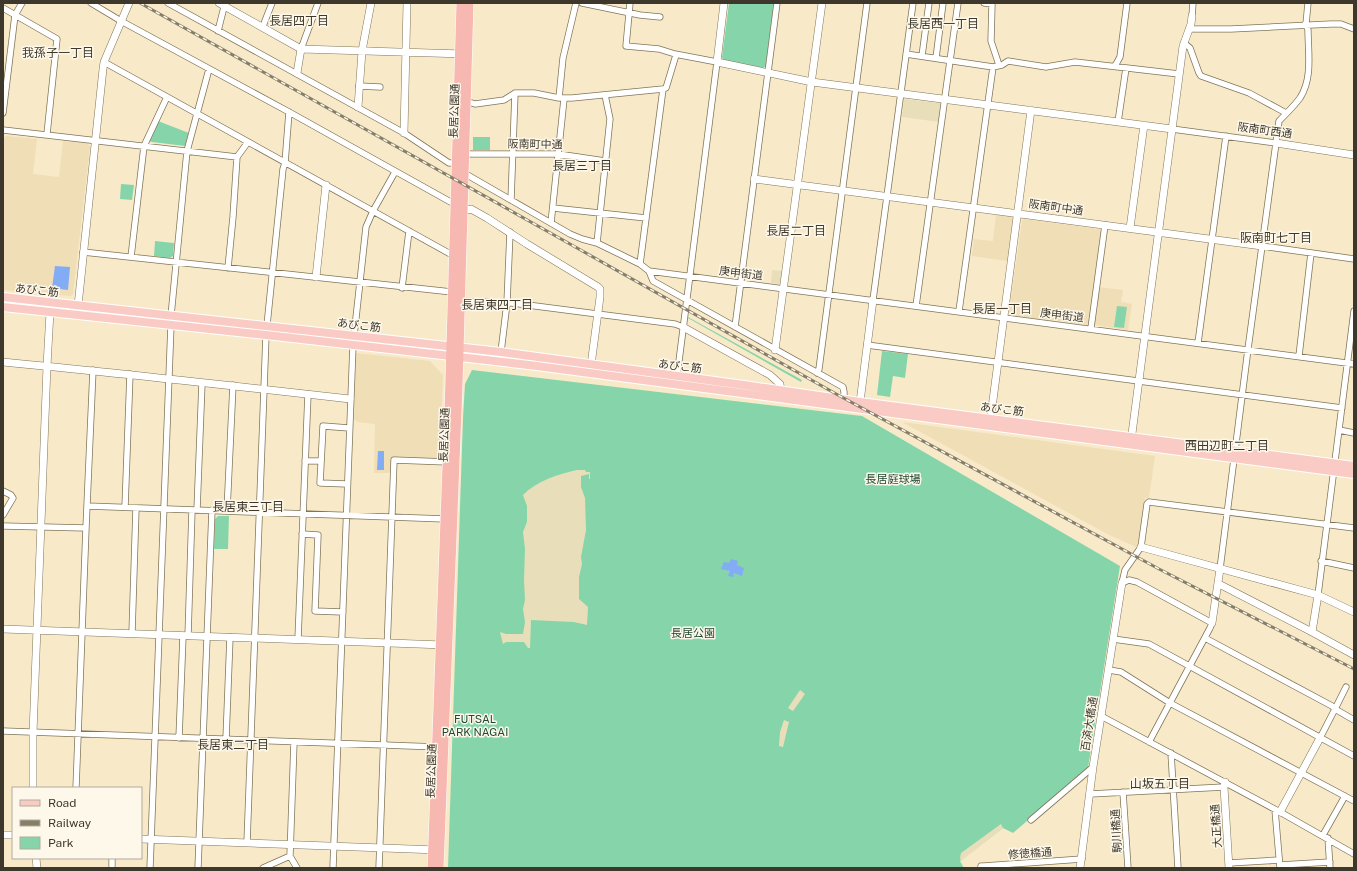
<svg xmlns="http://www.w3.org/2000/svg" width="1357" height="871" viewBox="0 0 1357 871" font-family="'Public Sans','Noto Sans JP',sans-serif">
<rect width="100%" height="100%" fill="#f8eac9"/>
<!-- built -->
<path fill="#efdeb6" d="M6 136 37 139 33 174 59 177 63 141 87 143 90 146 73 294 71 296 3 290V139Z
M996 214 1013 216 1008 261 972 256 974 239 993 241Z
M1024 219 1099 229 1101 231 1089 323 1087 325 1011 315 1009 311 1022 221Z
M1099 287 1123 290 1121 302 1132 304 1128 330 1095 325 1093 322Z
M356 353 430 361 443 375 440 459 392 457 391 473H374L375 424 358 422 354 419Z
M902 422 1155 456 1149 498H1145L1140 540 1136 547 1109 535Z"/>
<!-- green -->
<path fill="#86d5aa" d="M729 3H774L766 66 763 68 723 60 722 57Z
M158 121 189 133 185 146 152 142 149 141Z
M473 137H490V150H473Z
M121 184 134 185 132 200 120 199Z
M155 241 174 243 173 256 170 258 154 256Z
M1117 306 1127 307 1124 328 1114 327Z
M688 317 802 380 801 382 688 318Z
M882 351 908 354 905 378 893 376 890 397 877 395Z
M472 370 862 416 1120 566 1088 768 1013 833 1003 828 960 861 964 868H448L463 418 465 384Z
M218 516H229L228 549H214L215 519Z"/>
<!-- sand -->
<path fill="#e8dfba" d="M904 99 939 103 941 106 939 122 902 117Z
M772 270 783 271 782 282 780 284 771 283Z
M577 470H585L586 472H590V479H589V474L581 476V487L585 498 586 530 581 557 582 564 579 577V599L588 607 587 625 574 622 531 620 530 648H528L524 642H506L503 644 500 632 506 634H523L525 622 523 609 525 600 524 580 525 549 523 532 527 522V506L523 495C537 481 558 474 577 470Z
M800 690 805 694 793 711 788 708Z
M784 720 789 722 783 747 779 746 780 732Z
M1001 824 1003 828 961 861 960 858 961 853Z"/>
<!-- water -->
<path fill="#82acf4" d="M55 266 70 267 68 290 52 288Z
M378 451H384V470H377Z
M731 559 738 561 737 565 744 568 742 576 734 573 733 577 728 576 730 571 721 569 724 562 729 563Z"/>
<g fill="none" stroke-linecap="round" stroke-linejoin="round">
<!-- minor casing -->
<g stroke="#817558" stroke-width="7">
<path id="minor" d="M91 3 121 21 289 112 456 205
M168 3 404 133 449 163H456
M576 3 563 58 559 98H572L663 89
M582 3 640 15 660 17
M630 3 626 46 659 49 675 54 717 62 678 369 677 376 679 378
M984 3 992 4 991 41 999 65
M3 8 57 39 47 134
M1192 16 1193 3
M263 26 272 3
M1189 29H1231L1331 24H1341L1354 29
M218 31 225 3
M1184 43 1190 48 1199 73 1201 76 1249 93 1286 113
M301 49 318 3
M906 54 993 67 1002 65 1008 61 1046 67 1075 62 1179 74
M922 56 929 3
M936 58 943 3
M104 62 454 256
M1115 66 1120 57 1127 3
M359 86 380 87
M466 103H472L475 104 504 100 515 93H534L559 98
M3 113 15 15 22 3
M1118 122 1126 68
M1172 129 1276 143
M3 130 237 157
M465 154H558L605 161
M464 173 570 234 582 239 597 243 640 264 649 271 653 281 843 387 844 392V400
M511 200 515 93
M553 208 646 218
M551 223 564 99
M597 243 610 119 605 95
M1262 246 1354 259
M83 252 452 292
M131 257 144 146 167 97
M640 264 663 89 666 88 676 55
M228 268 233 217 237 157 248 142
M649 271 1354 364
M402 288 409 231
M873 300 913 3
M460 301 512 303 675 324 683 327
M916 306 958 3
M959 311 993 67
M171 316 187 151 209 69
M735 327 777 3
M1091 328 1105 225
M354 336 366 227 373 211 395 172
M1198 343 1226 136
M867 345 1342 408
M501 352 507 303 510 232
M1299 356 1311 253
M817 373 819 369 867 3
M1339 430 1354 433
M305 461H321
M347 484 320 483 323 426 349 428
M3 491 11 495 13 498 3 515
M87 506 445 519
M125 507 130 374
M197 510 202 383
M227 511 233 385
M3 526 86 528 93 370
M302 534 318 535 315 611 343 612
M1321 561 1354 568
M1220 569 1248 349 1279 121C1286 114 1294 106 1300 98 1313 78 1308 52 1308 30L1306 24 1308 3
M1122 583 1125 570 1141 547 1147 504 1149 502 1354 528
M1122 583 1129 580 1137 582 1212 623 1210 628 1149 742
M1318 595 1354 311
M132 633 136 508
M188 636 192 510
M1205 638 1332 706 1335 709 1354 720
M298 639 308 394
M1113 639 1149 644 1354 756
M1109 670 1121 672 1170 703 1354 801
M1335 709 1346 687
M1101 716 1280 812 1354 854
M3 731 438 747
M179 738 183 636
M1320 738 1335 709
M226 739 230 637
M1171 753 1178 868
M76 788 86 528
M1123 792 1128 868
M1090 794 1224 787
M1275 810 1280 868
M1031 820 1093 767
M1323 835 1345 796
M1328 838 1330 868
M247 843 266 335 283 169 285 163 289 112
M290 856 294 742
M1229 863 1279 860
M1280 865 1330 862
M112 868V858
M150 868 171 325
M198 868 212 510
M263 868 290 856 297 868
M333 868 353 345
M379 868 394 460 447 462
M981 868V866H984L1082 859"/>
</g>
<!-- tertiary casing -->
<g stroke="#817558" stroke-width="8">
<path id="tertiary" d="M219 3 301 49 464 54
M724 3 717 62 812 82 1172 129
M297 73 301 49
M358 107 362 51 371 3
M404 133 407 3
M1276 143 1354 155
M754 179 1262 246
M463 211 471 209 487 218 527 244 598 287 600 289V297L591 365
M1130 228 1144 125
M316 277 326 185
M77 315 103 69 104 62 129 3
M683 327 770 375 780 384 781 391
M775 350 822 3
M3 362C119 373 235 386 350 399
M860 402 873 300
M990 423 1031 110
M1131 441 1183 46 1191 24 1192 16
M1141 547 1318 595 1354 612
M1219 584 1312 632 1354 655
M1212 623 1220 569
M3 629 444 645
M1312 632 1318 595
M1225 782 1224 787 1229 868
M33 788V733L47 366 50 312 54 303
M1280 812 1320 738
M3 835H13
M141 839 438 850
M36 858 37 868
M1080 868 1093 767 1122 583"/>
</g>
<!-- primary casing -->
<g stroke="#fff" stroke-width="10">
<path id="primary" d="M3 297 501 352 744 385 860 402 1354 466
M3 307 266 335 529 365 1354 474"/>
</g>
<!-- trunk casing -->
<g stroke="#fff" stroke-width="10">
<path id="trunk" d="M432 868 449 412 461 3
M439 868 458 386 469 3"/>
</g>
<!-- minor -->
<use href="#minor" stroke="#fff" stroke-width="5.5"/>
<!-- tertiary -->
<use href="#tertiary" stroke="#fff" stroke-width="7"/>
<!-- primary -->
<use href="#primary" stroke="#facac5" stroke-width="8"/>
<!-- trunk -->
<use href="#trunk" stroke="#f8b8b2" stroke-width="9"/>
<!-- rail casing -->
<g stroke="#867e69" stroke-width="3">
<path id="rail" d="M140 3 554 235 838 395 1159 569 1354 669"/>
</g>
<!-- rail -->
<use href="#rail" stroke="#fef8eb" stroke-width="1.5" stroke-dasharray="4.5" stroke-linecap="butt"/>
</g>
<g text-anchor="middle" stroke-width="3" stroke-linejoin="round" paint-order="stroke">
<!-- street labels -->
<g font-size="11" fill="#3d382b" stroke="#fef8eb">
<text transform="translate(454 111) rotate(-88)" y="4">長居公園通</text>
<text transform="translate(1265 130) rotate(8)" y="4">阪南町西通</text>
<text transform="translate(535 144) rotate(1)" y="4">阪南町中通</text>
<text transform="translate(1056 207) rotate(8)" y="4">阪南町中通</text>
<text transform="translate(741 273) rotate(7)" y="4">庚申街道</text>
<text transform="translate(37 290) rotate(6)" y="4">あびこ筋</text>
<text transform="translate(1062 315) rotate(7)" y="4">庚申街道</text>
<text transform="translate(359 325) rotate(7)" y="4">あびこ筋</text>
<text transform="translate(680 366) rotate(7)" y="4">あびこ筋</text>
<text transform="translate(1002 409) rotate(7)" y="4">あびこ筋</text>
<text transform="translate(444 435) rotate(-88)" y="4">長居公園通</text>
<text transform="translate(1089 724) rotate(-81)" y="4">百済大橋通</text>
<text transform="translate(431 771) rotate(-88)" y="4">長居公園通</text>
<text transform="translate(1216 826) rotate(-94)" y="4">大正橋通</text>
<text transform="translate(1116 831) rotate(-93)" y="4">駒川橋通</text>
<text transform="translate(1030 853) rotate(-4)" y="4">修徳橋通</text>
</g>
<!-- park labels -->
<g font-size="11" fill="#1f4733" stroke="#fef8eb">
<text x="893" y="483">長居庭球場</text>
<text x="693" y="637">長居公園</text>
<text x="475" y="723">FUTSAL<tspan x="475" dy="13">PARK NAGAI</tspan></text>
</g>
<!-- neighbourhood labels -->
<g font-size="12" fill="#3d382b" stroke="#fef8eb">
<text x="299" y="25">長居四丁目</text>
<text x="943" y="28">長居西一丁目</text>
<text x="58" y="57">我孫子一丁目</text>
<text x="582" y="170">長居三丁目</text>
<text x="796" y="235">長居二丁目</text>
<text x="1276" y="242">阪南町七丁目</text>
<text x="497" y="309">長居東四丁目</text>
<text x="1002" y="313">長居一丁目</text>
<text x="1227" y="450">西田辺町二丁目</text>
<text x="248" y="511">長居東三丁目</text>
<text x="233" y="749">長居東二丁目</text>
<text x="1160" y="788">山坂五丁目</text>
</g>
</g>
<!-- border -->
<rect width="1357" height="871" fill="none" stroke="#3d382b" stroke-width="8"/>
<!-- legend -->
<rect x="12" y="787" width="130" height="72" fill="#fef8eb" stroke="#b1ab9e"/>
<rect x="20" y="800" width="20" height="6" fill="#facac5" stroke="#b1ab9e"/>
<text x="48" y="807" font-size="12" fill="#3d382b">Road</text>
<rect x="20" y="820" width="20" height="6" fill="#867e69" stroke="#b1ab9e"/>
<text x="48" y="827" font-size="12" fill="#3d382b">Railway</text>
<rect x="20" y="837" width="20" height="12" fill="#86d5aa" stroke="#b1ab9e"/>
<text x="48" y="847" font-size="12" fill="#3d382b">Park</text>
</svg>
